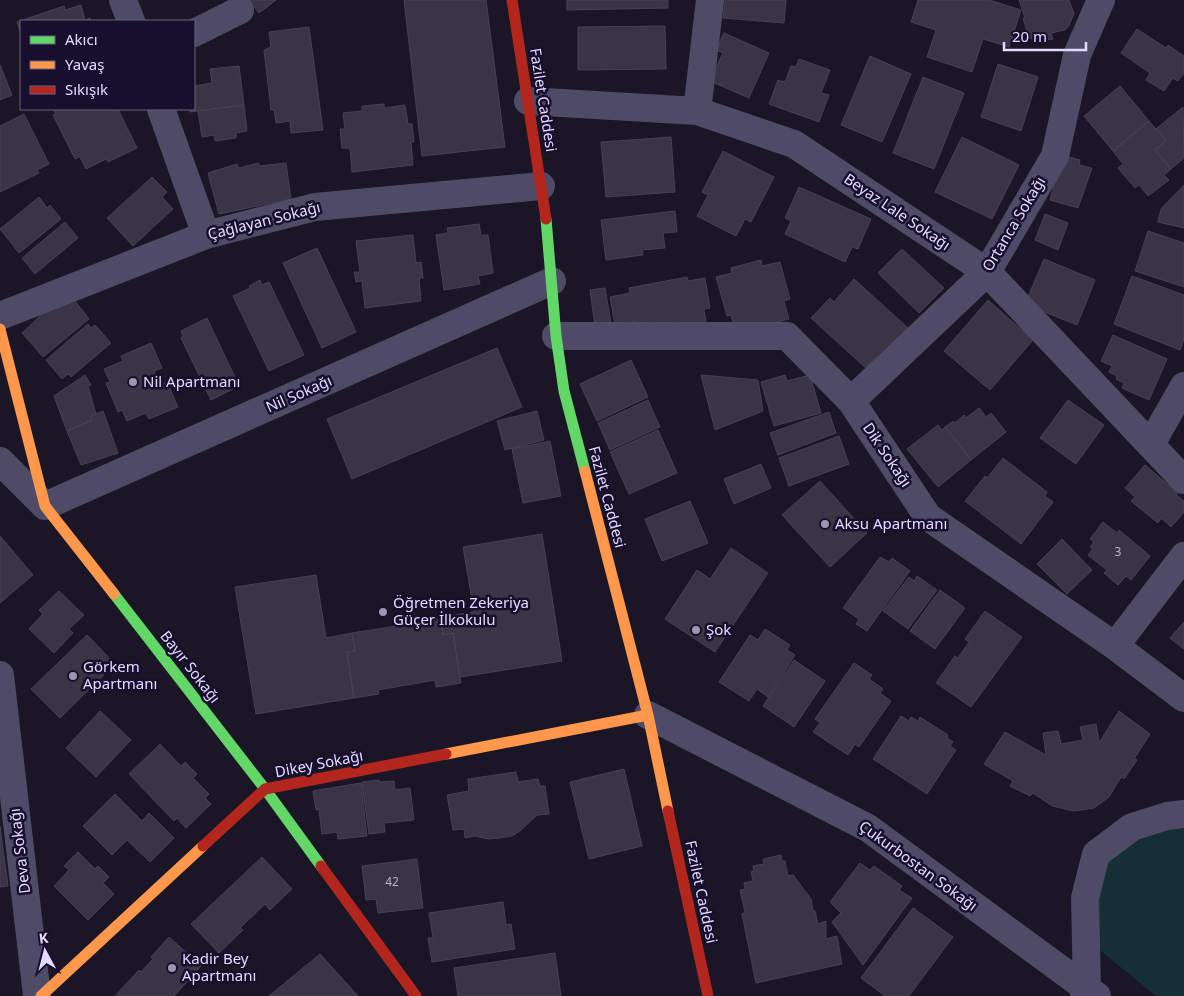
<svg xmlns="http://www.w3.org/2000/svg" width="1184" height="996" viewBox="0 0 1184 996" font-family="'Noto Sans',sans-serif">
<rect width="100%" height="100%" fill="#1a1626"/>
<!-- green -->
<path fill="#143034" d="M1184 819V996H1156L1101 951 1090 913 1106 862 1130 843Z"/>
<!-- building -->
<path fill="#3a3447" stroke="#474158" d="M249 0H276L259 13Z
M404 0H486L505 147 422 156Z
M567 0H668V8L567 10Z
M725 0H786L784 23 723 18Z
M918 0H989L1021 10 1009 47 983 39 972 72 927 57 936 30 911 22Z
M1019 0H1069L1074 14 1069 25 1065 30 1051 33 1053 39 1041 41 1039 36 1029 39 1023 18H1025Z
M81 5 85 20 90 18 91 21H21V34L17 22 64 6 65 10Z
M665 26 666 69 578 70V27Z
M309 27 323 130 291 133 290 121 276 123 274 110H271L264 50 271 47 269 32Z
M1137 29 1166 48 1168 45 1184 56V73L1178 81 1173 78 1164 91 1146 80 1150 73 1121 53Z
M724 33 769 53 749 98 710 81 723 53 716 50Z
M870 56 911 74 882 142 841 125Z
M799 59 830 70 821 93 829 95 819 122 769 104 778 80 785 82 791 66 796 67Z
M998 64 1038 77 1021 131 981 117Z
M0 65 12 95 0 100Z
M239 66 244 105 190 112V109H194V86L212 83 210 69Z
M923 77 964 93 934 169 893 153Z
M1120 86 1149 121 1113 151 1084 116Z
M384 104V108L405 105 408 124H412L414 142H411L413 165 352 172 350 148H342L340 129H345L343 113 362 111V106Z
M244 105 247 131 236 133V138L215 141 214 135 202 137 198 111Z
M1183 107 1184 158 1171 169 1155 150 1166 141 1156 129Z
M53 109H118L137 148 108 162 106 159 86 169 80 157 75 159 53 115 56 114Z
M24 114 49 164 37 170 39 173 0 192V126Z
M1149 121 1166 141 1155 150 1171 169 1164 175 1169 180 1148 196 1139 185 1135 188 1118 168 1123 164 1113 151Z
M671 137 675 192 606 197 601 142Z
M962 137 1019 165 992 219 935 192Z
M723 151 774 177 751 222 745 219 736 236 697 216 708 195 702 192Z
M1062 155 1080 160 1079 165 1092 168 1078 208 1050 200Z
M258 163 260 166 286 163 291 199 219 214 208 173 237 164 239 168Z
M152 177 167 192 162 197 173 209 133 246 107 218Z
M1184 185V228L1158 222 1161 209Z
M799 187 871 219 858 249 852 247 845 262 785 234 791 221 785 218Z
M39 197 47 208 50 205 61 219 19 253 0 229Z
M675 211 677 232 663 233 665 248 642 250 643 255 606 260 601 220Z
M1045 214 1068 223 1058 250 1035 240Z
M65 222 78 238 35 274 22 258Z
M479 224 481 235H488L493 273 478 276 480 284 444 290 436 235 448 233 447 228Z
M1148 231 1184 243V287L1135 271Z
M413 235 416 263 421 262 423 278H419L421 301 365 308 362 281 356 282 354 272H360L356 241Z
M317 248 356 332 322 348 283 263Z
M902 249 944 288 919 313 878 273Z
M1044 259 1095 280 1077 325 1025 304Z
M761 260 762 266 780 262 790 299 784 301 789 319 736 333 731 315 727 316 716 277 732 273 731 268Z
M1132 276 1184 295V339L1180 350 1114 324Z
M687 277 688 281 705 278 710 308 704 309 707 329 678 330 677 322 653 326 652 322 637 324 636 321 615 325 610 297 630 293 629 288Z
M854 279 908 328 869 371 811 318 830 298 834 302Z
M260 280 262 285 269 282 304 355 269 371 233 296 250 288 249 286Z
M605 288 611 323 595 326 590 290Z
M988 300 1033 340 990 390 944 351Z
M56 301H75L89 319 43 357 22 333Z
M207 318 239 386 211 400 181 338 183 336 181 331Z
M88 324 91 328 95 325 111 343 71 377 68 374 62 379 46 360Z
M1113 335 1167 359 1149 400 1122 388 1124 383 1116 379 1117 376 1109 372 1112 366 1101 361Z
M151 343 162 368 154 371 160 385 167 382 178 407 149 419 146 413 127 421 122 410 118 412 106 383 110 382 104 369 123 361 121 356Z
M497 348 522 407 352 479 327 419Z
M631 360 648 397 597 421 580 384Z
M85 375 91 385 88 386 96 414 91 416 92 420 67 431 54 396Z
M701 375 758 380 763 411 715 430Z
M785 375 787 381 810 375 821 413 774 426 761 382Z
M648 400 660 427 610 450 598 423Z
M1068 400 1104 425 1076 464 1040 438Z
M979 408 986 417 991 413 1006 432 971 460 945 427 953 421 955 423 964 415 966 418Z
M103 411 118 453 81 465 67 431 92 420 91 416Z
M537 411 544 440 505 450 497 421Z
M829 412 836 433 778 455 770 433Z
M938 425 942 430 945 427 971 460 938 487 907 449Z
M658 430 677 473 629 494 610 452Z
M839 436 849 464 789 486 779 458Z
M550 441 561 496 523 503 512 449Z
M1003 458 1047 492 1045 496 1053 502 1021 544 965 501 985 476 987 478Z
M761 464 771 488 734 504 724 479Z
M1145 465 1178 493 1176 495 1184 501V512L1171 527 1161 518 1158 523 1131 501 1135 497 1125 488Z
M820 481 867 533 830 567 782 515Z
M690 501 708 543 662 561 645 519Z
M1103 522 1117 533 1119 530 1150 556 1131 580 1126 576 1118 585 1104 573 1107 570 1088 555 1093 549 1090 547 1094 542 1090 539Z
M542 534 562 661 460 677 453 633 443 635 441 617 474 612 463 547Z
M0 536 33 575 0 603Z
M1062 539 1092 570 1067 594 1037 564Z
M731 548 768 573 715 652 665 619 697 570 710 579Z
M880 557 889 562 892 558 910 571 867 631 856 624 859 619 843 608Z
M316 575 326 638 352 633 355 651 347 652 354 698 256 714 235 587Z
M917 576 937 590 908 629 883 611 909 577 914 581Z
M940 590 965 608 935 649 910 631Z
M59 591 84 615 69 629 73 633 54 653 29 629 43 614 39 610Z
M985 611 1022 637 971 707 936 683 955 656 958 658 969 642 965 639Z
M441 619 443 635 453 633 461 683 436 687 435 680 378 690 379 694 354 698 347 652 355 651 352 633Z
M1184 622V649L1170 638Z
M765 629 790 645 787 650 795 655 768 697 757 689 749 701 719 682 750 635 758 640Z
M87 635 115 664 60 718 31 689Z
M794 660 825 681 794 727 763 706Z
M854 663 872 675 869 679 883 689 880 693 891 701 859 747 855 744 848 755 813 732 820 723 815 719Z
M100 711 131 740 96 777 66 748Z
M1119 711 1150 734 1134 759 1137 760 1124 779 1121 777 1109 797 1094 808 1074 811 1052 806 1033 793 1030 796 1010 786 1013 781 984 764 1005 732 1046 755 1043 733 1058 731 1061 744 1083 740 1080 727 1096 724 1099 743Z
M901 716 909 721 911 717 918 721 920 717 948 735 947 738 953 742 950 746 956 750 927 794 873 759Z
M160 744 181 766 185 762 197 774 193 778 209 794 205 798 211 804 186 828 177 818 174 821 129 774Z
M624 769 642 846 589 859 570 782Z
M516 772 518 782 538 779 540 786H545L549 814 537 815 520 831 512 836 500 838 488 839 475 836 465 838 464 829 453 830 447 795 469 791 468 779Z
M379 780V782L394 781 395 790 410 788 414 820 384 823 385 832 369 834 362 782Z
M361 783 367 836 338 839 337 832 322 834 319 809 316 810 313 791Z
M115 794 142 821 149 813 174 838 150 862 127 840 112 855 83 826Z
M0 826 8 886 0 887Z
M78 852 95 869 98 866 109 877 103 883 114 894 88 920 54 886 69 870 64 866Z
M781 855 782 861H785L788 876 793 875 811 899 813 911H815L818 924 826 921V939L837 936 842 964 756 983 742 914 745 912 740 890 745 889 744 883 753 881 751 872 754 871 753 866 764 864 763 859Z
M262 857 292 889 270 910 265 904 240 928 243 930 219 953 191 924Z
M417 859 423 908 378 913 376 899 366 900 362 866Z
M860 863 870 870 874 866 902 886 899 890 912 898 863 965 832 922 841 913 830 902Z
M503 902 506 925 511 924 515 949 432 962 428 938H433L429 913Z
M913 908 953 937 909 996H885L861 978Z
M169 937 201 966 174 996H115L139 970 141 972 153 959 151 957Z
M555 953 561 996H458L454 968Z
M320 954 358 996H269Z"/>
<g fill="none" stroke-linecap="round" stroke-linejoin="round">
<!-- street -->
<path stroke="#4f4b66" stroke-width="28" d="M123 0 131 21
M194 33 240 10
M528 101 697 111 794 144 987 272 1184 480
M161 109 206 235
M697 111 710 0
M0 316 206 235 315 207 541 186
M556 336H787L851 401 928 517 1115 646 1184 698
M851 401 987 272 1055 156 1077 55 1101 0
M1151 444 1184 386
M0 461 45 506 552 281
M1115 646 1184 556
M0 675 37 996
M648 715 868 828 1097 996
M1084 996 1087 989 1085 898 1096 854 1132 827 1167 816 1184 814"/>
<!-- fast -->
<path stroke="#63d668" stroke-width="11" d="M546 219 556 336 564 391 585 471
M114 594 265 789 321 866"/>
<!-- slow -->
<path stroke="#ff974d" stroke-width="11" d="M0 329 45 506 114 594
M585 471 648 715 668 811
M446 754 648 715
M41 996 203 846"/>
<!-- jam -->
<path stroke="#b3261e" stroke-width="11" d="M512 0 546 219
M668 811 708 996
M203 846 265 789 446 754
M321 866 416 996"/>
</g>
<!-- markers -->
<g fill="#9c96b3" stroke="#17102c" stroke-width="2">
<circle cx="133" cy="382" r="5"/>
<circle cx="825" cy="524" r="5"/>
<circle cx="383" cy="612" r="5"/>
<circle cx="696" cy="630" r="5"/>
<circle cx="73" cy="676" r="5"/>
<circle cx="172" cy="968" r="5"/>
</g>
<g text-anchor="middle" stroke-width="5" stroke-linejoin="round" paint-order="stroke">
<!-- number labels -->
<g font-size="12" fill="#b8b1d1">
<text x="1118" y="556">3</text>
<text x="392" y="886">42</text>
</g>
<!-- street labels -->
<g font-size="15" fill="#e2dbff" stroke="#17102c">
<text transform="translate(543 100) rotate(81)" y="5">Fazilet Caddesi</text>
<text transform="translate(897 212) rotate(34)" y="5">Beyaz Lale Sokağı</text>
<text transform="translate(264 221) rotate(-14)" y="5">Çağlayan Sokağı</text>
<text transform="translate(1014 224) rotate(-59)" y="5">Ortanca Sokağı</text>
<text transform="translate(299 394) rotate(-24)" y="5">Nil Sokağı</text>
<text transform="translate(887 455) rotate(56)" y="5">Dik Sokağı</text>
<text transform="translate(607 497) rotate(75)" y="5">Fazilet Caddesi</text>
<text transform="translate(190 667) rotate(52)" y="5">Bayır Sokağı</text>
<text transform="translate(319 764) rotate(-11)" y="5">Dikey Sokağı</text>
<text transform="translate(20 851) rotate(-97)" y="5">Deva Sokağı</text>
<text transform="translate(918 866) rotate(36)" y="5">Çukurbostan Sokağı</text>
<text transform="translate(701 892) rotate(78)" y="5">Fazilet Caddesi</text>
</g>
<!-- poi labels -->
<g font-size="15" fill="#e2dbff" stroke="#17102c" text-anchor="start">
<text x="143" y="387">Nil Apartmanı</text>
<text x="835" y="529">Aksu Apartmanı</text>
<text x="393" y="608">Öğretmen Zekeriya<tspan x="393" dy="17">Güçer İlkokulu</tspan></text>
<text x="706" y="635">Şok</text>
<text x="83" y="672">Görkem<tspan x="83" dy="17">Apartmanı</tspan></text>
<text x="182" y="964">Kadir Bey<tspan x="182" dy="17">Apartmanı</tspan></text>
</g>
</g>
<!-- legend -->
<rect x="20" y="20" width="175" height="90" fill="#17102c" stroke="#686180"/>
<rect x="30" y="36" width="25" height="8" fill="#63d668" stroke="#686180"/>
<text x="65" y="45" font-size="15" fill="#e2dbff">Akıcı</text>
<rect x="30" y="61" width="25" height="8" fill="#ff974d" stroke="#686180"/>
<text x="65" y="70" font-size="15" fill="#e2dbff">Yavaş</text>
<rect x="30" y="86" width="25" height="8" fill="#b3261e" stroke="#686180"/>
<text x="65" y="95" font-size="15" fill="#e2dbff">Sıkışık</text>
<!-- north arrow -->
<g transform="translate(45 951) rotate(353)" stroke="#17102c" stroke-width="4" paint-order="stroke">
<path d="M0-4L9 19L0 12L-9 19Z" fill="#e2dbff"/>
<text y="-8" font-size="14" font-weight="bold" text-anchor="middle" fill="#e2dbff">K</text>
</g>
<!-- scale -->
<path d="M1004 42v8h82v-8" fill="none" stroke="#e2dbff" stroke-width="2.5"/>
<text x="1012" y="42" font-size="15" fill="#e2dbff" stroke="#17102c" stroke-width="4" paint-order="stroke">20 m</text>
</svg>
